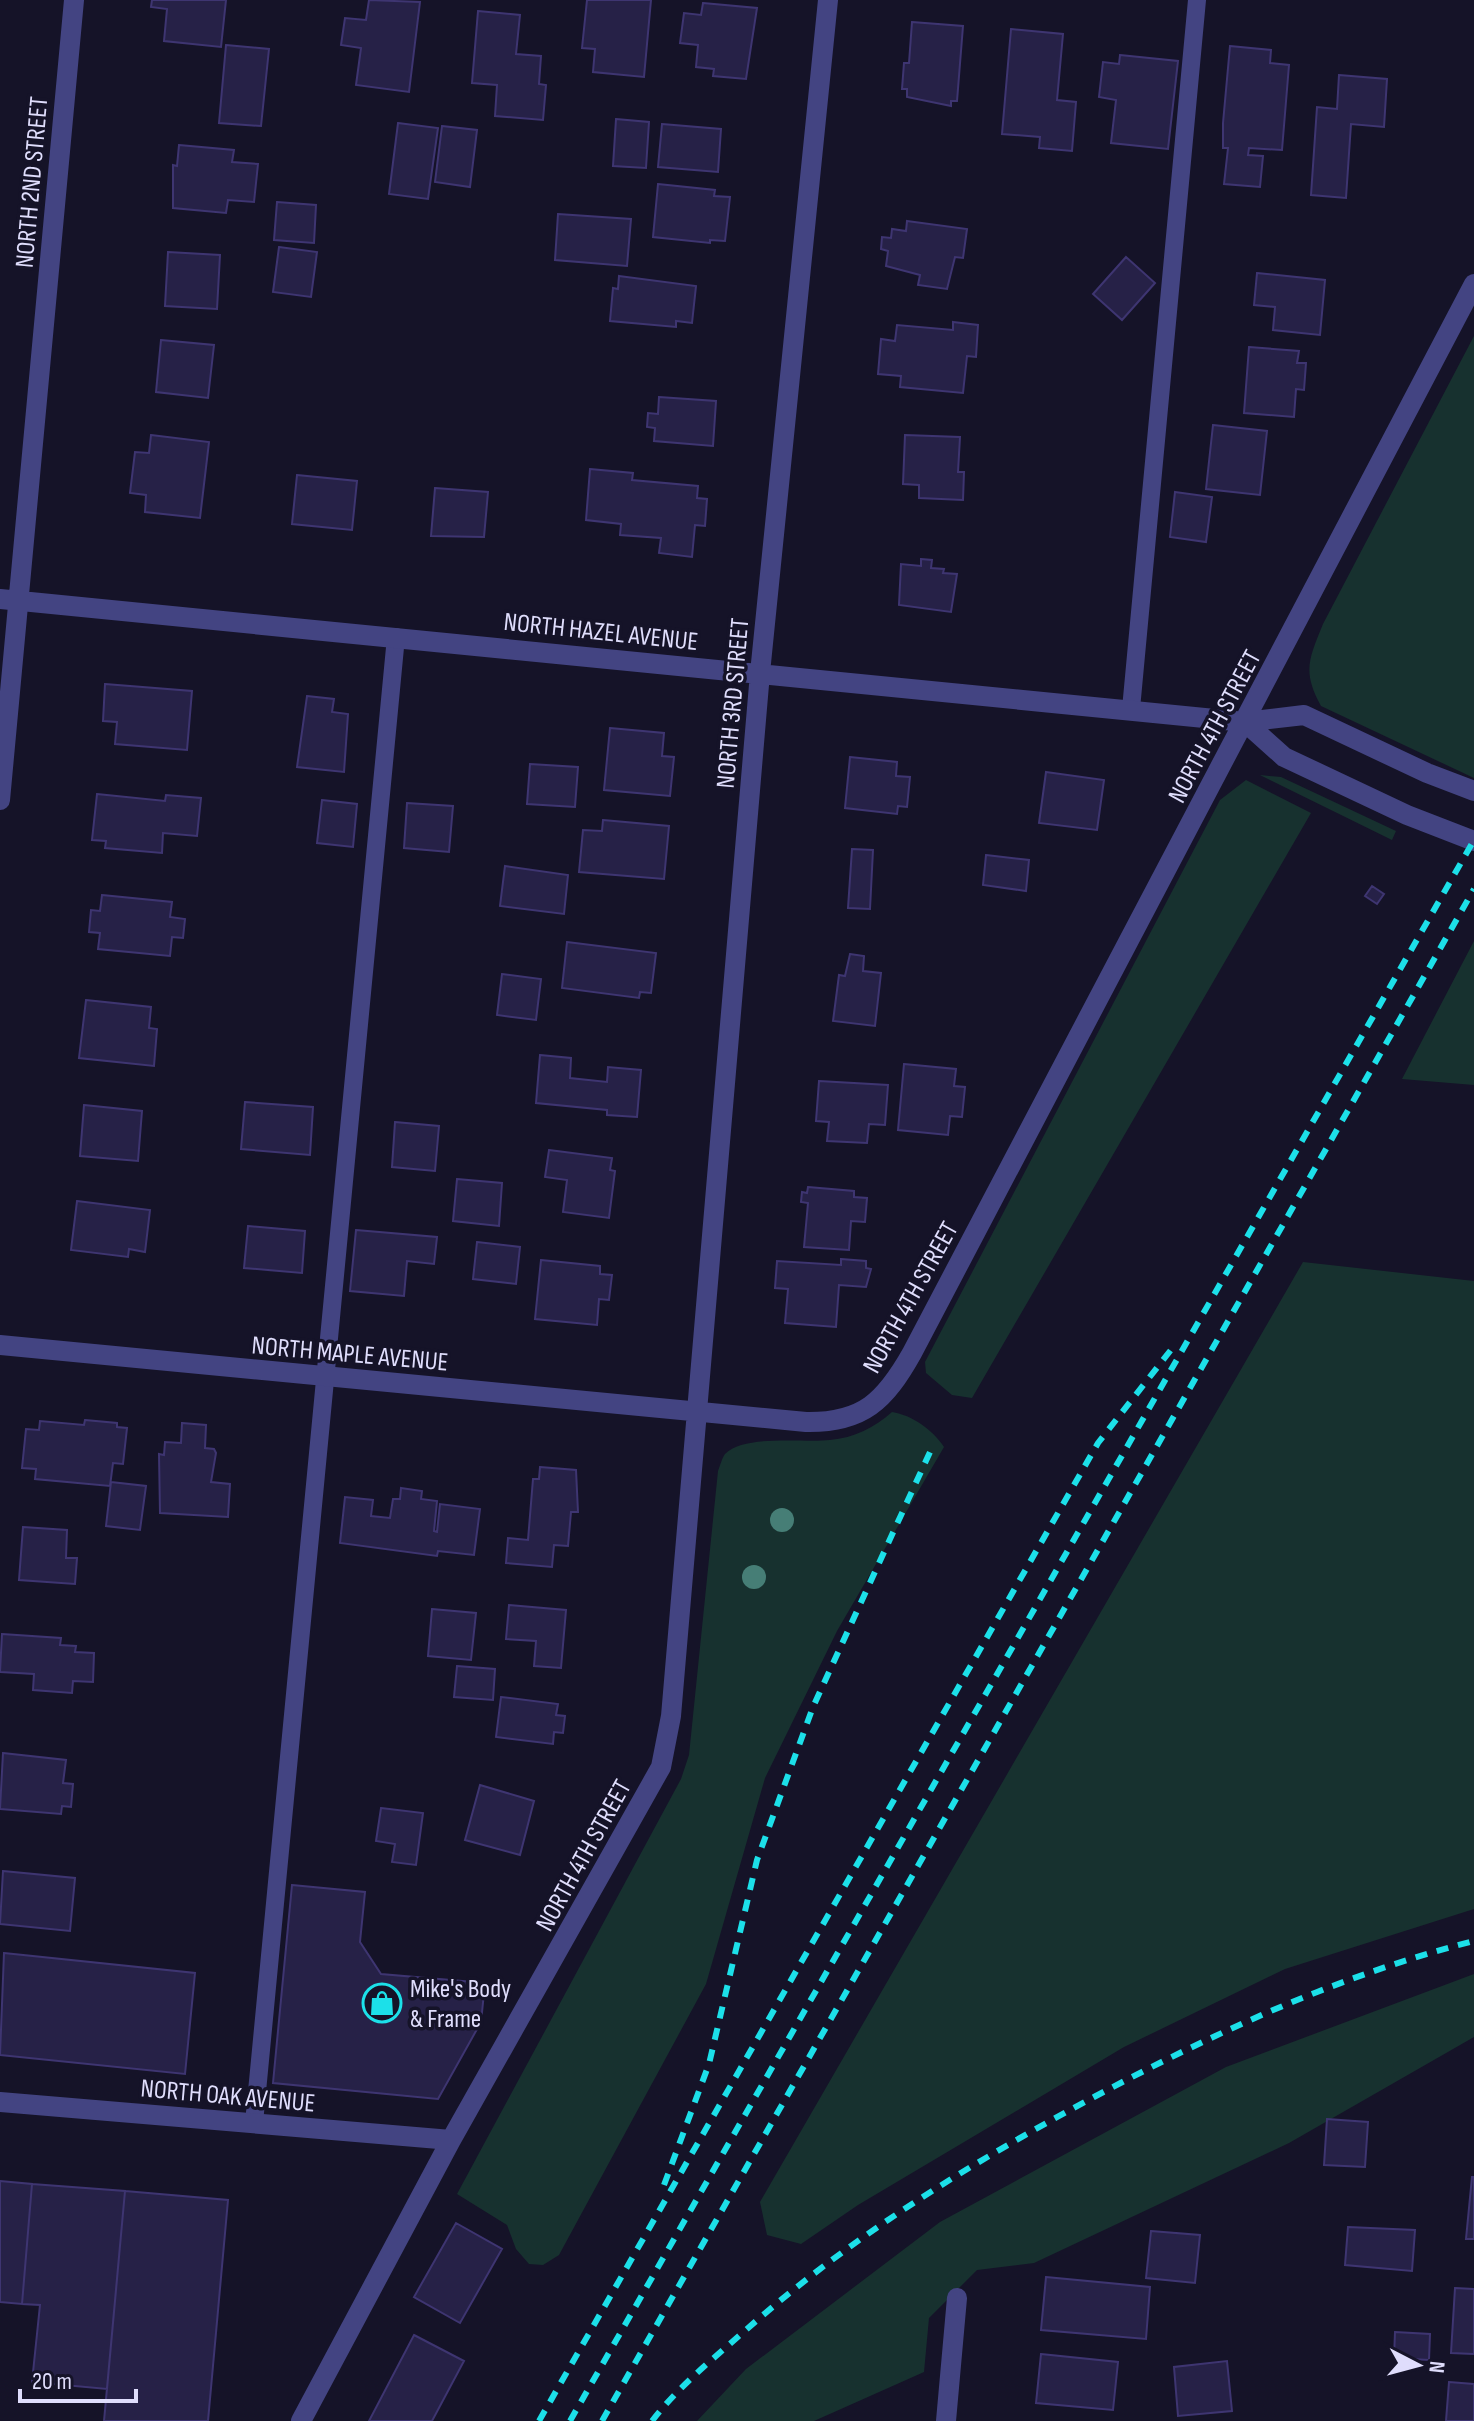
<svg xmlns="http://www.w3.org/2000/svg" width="1474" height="2421" viewBox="0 0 1474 2421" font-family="'Sofia Sans Condensed',sans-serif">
<rect width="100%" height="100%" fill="#151328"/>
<!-- green -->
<path fill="#17312f" d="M1474 336V778L1321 706C1302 671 1309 659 1323 624Z
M1260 775 1281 777 1396 831 1392 840Z
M1246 780 1311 813 972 1398 952 1395 926 1373 925 1362 1220 800Z
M1474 941V1085L1402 1079Z
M1303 1262 1474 1281V1909L1285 1969 1124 2047 858 2205 801 2244 767 2235 760 2202Z
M892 1412C912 1415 933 1430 944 1447L837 1631 765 1778 706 1984 559 2255 543 2265 529 2264 516 2249 507 2225 457 2194 681 1779 689 1755 718 1471C720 1466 722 1458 725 1454 744 1434 804 1443 830 1440 854 1438 875 1427 892 1412Z
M1474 1974V2037L1289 2143 1034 2263 977 2270 929 2318 924 2372 814 2421H697L746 2369 940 2222 1226 2067Z"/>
<!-- building -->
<path fill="#262147" stroke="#3e3571" stroke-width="2" d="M152 0H226L221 47 164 41 167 9 151 7Z
M369 0 420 2 409 92 356 85 361 48 341 45 345 18 366 20Z
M587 0H651L644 77 593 72 595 49 582 48Z
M703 3 757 8 746 79 713 76 714 69 696 67 698 45 680 43 684 13 701 15Z
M478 11 520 15 516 54 541 56 539 84 546 85 543 120 495 116 497 85 472 83Z
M912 22 963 26 957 101H951V106L907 97V89H902L904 63H909Z
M1011 29 1063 34 1057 100 1076 102 1072 151 1039 148 1040 137 1002 134Z
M226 45 269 49 261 126 219 123Z
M1230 46 1271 50 1270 63 1289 65 1282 150 1249 148 1248 155 1263 156 1260 187 1224 184 1228 148H1223V123Z
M1120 55 1178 61 1168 149 1111 143 1116 100 1099 97 1103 62 1119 64Z
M1339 75 1387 79 1384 127 1351 124 1346 198 1311 195 1317 107 1337 109Z
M616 119 649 122 646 168 613 166Z
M398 123 438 128 428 199 389 194Z
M662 124 721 129 718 172 658 167Z
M442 126 477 130 470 187 435 182Z
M179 145 234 150 232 162 258 164 254 202 228 200 226 213 173 208V165L177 166Z
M658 184 715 190 714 196 730 197 725 241 710 240V243L653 237Z
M277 202 316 205 314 243 274 240Z
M558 214 631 219 627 266 555 260Z
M907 221 967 229 963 258 955 257 947 289 918 285 920 275 886 266 888 251 881 249 882 237 891 238 892 229 906 231Z
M279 247 317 252 311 297 273 292Z
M168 252 220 255 217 309 165 306Z
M1126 257 1155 283 1122 320 1093 294Z
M1257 273 1325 280 1320 335 1273 330 1275 307 1254 305Z
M619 276 696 286 692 323 676 321V327L610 321 613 288 618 289Z
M953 322 978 325 976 357 967 356 963 393 900 387 901 376 878 374 881 339 895 341 897 325 953 330Z
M161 340 214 345 208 398 156 392Z
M1249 347 1299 351 1297 363H1306L1304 390 1296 389 1294 417 1244 413Z
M659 397 716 401 713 446 654 441 655 428 647 427 648 413 658 414Z
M1213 425 1267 431 1260 495 1206 489Z
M151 435 209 442 200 518 145 512 146 495 130 493 135 452 149 453Z
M905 435 960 437 958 472H964L963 500 919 498V485L903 484Z
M590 469 633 473 632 480 698 486 697 498 707 499 705 526 695 525 692 557 659 553 661 538 620 535 621 524 586 520Z
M297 475 357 481 352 530 292 524Z
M435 488 488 492 484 537 431 536Z
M1175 492 1212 497 1206 542 1170 537Z
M921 559 932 560 931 568 944 569 943 573 957 574 951 612 899 605 901 564 921 566Z
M105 684 192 691 187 750 115 744 117 722 103 721Z
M307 696 334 699 332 712 348 714 344 772 297 767Z
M610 728 664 733 662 756 674 757 670 796 604 790Z
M850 757 897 762 896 776 910 777 907 807 898 806 897 814 845 808Z
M530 764 578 767 575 807 527 804Z
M1046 772 1104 780 1097 830 1039 823Z
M97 794 165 801 166 795 201 798 197 836 163 833 162 853 105 848 106 841 92 840Z
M322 800 357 804 353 847 317 843Z
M407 803 453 806 449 852 404 848Z
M603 820 669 826 664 879 579 872 583 830 602 831Z
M852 849 873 850 870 909 848 908Z
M986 855 1029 860 1026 891 983 885Z
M505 866 568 875 564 914 500 906Z
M1372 886 1384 894 1377 904 1365 896Z
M102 895 172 902 170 917 185 919 183 938 172 937 170 956 98 949 100 933 89 932 91 910 100 911Z
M567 942 656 953 651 993 640 992 639 998 562 988Z
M850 954 864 956 863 971 881 973 875 1026 833 1021 839 975 845 976Z
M502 974 541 979 536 1020 497 1015Z
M86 1000 151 1007 149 1028 157 1029 154 1066 79 1058Z
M540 1055 571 1058 570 1078 607 1082 608 1067 641 1070 637 1117 607 1115V1110L536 1103Z
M904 1064 956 1069 954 1086 965 1087 962 1117 950 1116 948 1135 898 1130Z
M819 1081 888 1085 885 1125 869 1124 867 1143 827 1141 829 1122 816 1121Z
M245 1102 313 1107 310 1155 241 1149Z
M84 1105 142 1111 138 1161 80 1156Z
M395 1122 439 1126 435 1171 392 1167Z
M549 1150 612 1158 610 1170 615 1171 609 1218 563 1212 567 1180 545 1177Z
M457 1179 502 1183 499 1226 453 1221Z
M808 1187 854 1191V1197L867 1198 865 1222 851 1221 849 1250 804 1247 808 1203 801 1202 802 1192 807 1193Z
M77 1201 150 1210 145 1252 129 1249 128 1257 71 1250Z
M248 1226 305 1231 302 1273 244 1268Z
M356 1230 437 1237 434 1264 407 1261 404 1296 350 1291Z
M477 1242 520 1247 516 1284 473 1279Z
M841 1259 866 1261V1268L871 1269 866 1287 839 1285 836 1327 785 1323 788 1289 775 1288 777 1261 841 1265Z
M541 1260 600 1266V1274L612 1275 609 1300 599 1299 597 1325 535 1319Z
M85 1420 117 1423V1427L127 1428 123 1464 113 1463 110 1486 35 1479 36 1469 22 1468 26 1429 39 1430 40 1421 84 1425Z
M182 1423 206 1425 205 1448 214 1449 216 1453 211 1482 230 1484 228 1517 160 1513 159 1454 164 1455 165 1442 181 1443Z
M540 1467 576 1470 578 1512H571L568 1546 554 1545 552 1567 506 1563 508 1538 528 1540 533 1479H539Z
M111 1482 146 1486 140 1530 106 1526Z
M401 1488 422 1491 421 1499 437 1501 434 1531 437 1532 440 1504 480 1509 474 1555 438 1551 437 1556 340 1543 345 1497 373 1500 371 1516 390 1518 393 1499H400Z
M23 1527 67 1530 66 1558H77L75 1584 19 1580Z
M509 1605 566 1610 561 1668 534 1666 536 1641 506 1639Z
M432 1609 476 1613 471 1660 428 1656Z
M2 1634 61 1638 60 1645 76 1646 75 1652 94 1653 93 1682 73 1681 72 1693 33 1690 34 1674 0 1672Z
M457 1666 495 1669 493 1700 454 1697Z
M501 1697 558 1704 556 1715 565 1716 563 1733 554 1732 553 1744 496 1737Z
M3 1753 66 1760 63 1783 73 1784 71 1807 62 1806 61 1814 0 1809Z
M480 1785 534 1801 520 1855 465 1840Z
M381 1808 423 1813 416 1865 392 1862 395 1844 376 1841Z
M3 1871 75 1878 70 1931 0 1924Z
M292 1885 365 1892 360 1942 381 1974 485 1983 481 2022 438 2099 273 2083Z
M4 1953 195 1973 185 2074 0 2055Z
M1327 2119 1368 2122 1365 2167 1324 2165Z
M1472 2177H1474V2239H1466Z
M0 2181 32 2184 22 2304 0 2302Z
M32 2184 125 2191 107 2389 32 2382 40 2305 22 2304Z
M125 2191 228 2200 208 2421H104Z
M456 2223 502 2249 460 2323 414 2297Z
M1348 2227 1415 2230 1412 2271 1345 2265Z
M1151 2231 1200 2235 1195 2283 1146 2278Z
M1046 2277 1150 2287 1146 2339 1041 2330Z
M1455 2288 1474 2289V2354L1451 2353Z
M1395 2332 1430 2334 1429 2360 1394 2358Z
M414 2335 464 2361 432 2421H369Z
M1041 2354 1118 2362 1113 2410 1036 2403Z
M1227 2361 1232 2411 1178 2416 1174 2367Z
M1449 2382 1474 2384V2421H1446Z"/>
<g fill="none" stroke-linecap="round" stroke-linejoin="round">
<!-- lane -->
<path stroke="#434482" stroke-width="18" d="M1131 709 1197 0
M254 2123 396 637"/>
<!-- street -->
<path stroke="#434482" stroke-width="20" d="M0 599 1245 722 1304 715 1427 773 1474 791
M1245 722 1284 757 1407 815 1474 841
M0 800 74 0
M0 1345 806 1422C863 1423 885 1401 912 1353L1474 284
M0 2102 451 2140
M301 2421 451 2140 661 1767 671 1716 760 673 828 0
M946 2421 957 2298"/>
<!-- rail -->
<path stroke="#1ce0e9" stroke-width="6" stroke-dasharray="12 10" stroke-linecap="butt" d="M664 2185 709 2064 757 1860 813 1707 930 1452
M539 2421 1098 1443 1174 1346
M570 2421 1474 840
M602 2421 1474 889
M652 2421C679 2386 714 2358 747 2329 852 2236 971 2163 1094 2097 1216 2032 1340 1975 1474 1941"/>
</g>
<!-- trees -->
<g fill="#467e76">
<circle cx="782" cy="1520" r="12"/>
<circle cx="754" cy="1577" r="12"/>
</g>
<!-- icons -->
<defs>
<g id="shop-ring" transform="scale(2)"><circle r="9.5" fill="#151328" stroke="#1ce0e9" stroke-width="1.5"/><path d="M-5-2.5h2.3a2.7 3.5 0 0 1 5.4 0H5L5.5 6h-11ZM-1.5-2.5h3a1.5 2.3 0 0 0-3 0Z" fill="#1ce0e9"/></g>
</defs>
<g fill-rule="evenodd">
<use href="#shop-ring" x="382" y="2003"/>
</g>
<g text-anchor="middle" stroke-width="7" stroke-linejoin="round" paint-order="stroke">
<!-- street labels -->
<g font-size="26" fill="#dfddfc" stroke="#151328">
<text transform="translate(31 182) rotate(-85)" y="9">NORTH 2ND STREET</text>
<text transform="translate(601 631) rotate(6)" y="9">NORTH HAZEL AVENUE</text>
<text transform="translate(732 703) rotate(-85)" y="9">NORTH 3RD STREET</text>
<text transform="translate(1214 726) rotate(-62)" y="9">NORTH 4TH STREET</text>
<text transform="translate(910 1297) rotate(-61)" y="9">NORTH 4TH STREET</text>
<text transform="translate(350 1353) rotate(5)" y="9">NORTH MAPLE AVENUE</text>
<text transform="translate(583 1855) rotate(-61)" y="9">NORTH 4TH STREET</text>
<text transform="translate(228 2095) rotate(5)" y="9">NORTH OAK AVENUE</text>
</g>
<!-- poi labels -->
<g font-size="26" fill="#dfddfc" stroke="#151328" text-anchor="start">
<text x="410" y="1997">Mike's Body<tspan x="410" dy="30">&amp; Frame</tspan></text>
</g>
</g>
<!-- north arrow -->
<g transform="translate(1418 2365) rotate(96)" stroke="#151328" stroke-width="6" paint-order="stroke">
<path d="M0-6L14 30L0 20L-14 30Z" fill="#dfddfc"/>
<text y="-12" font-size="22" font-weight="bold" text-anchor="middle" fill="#dfddfc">N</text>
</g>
<!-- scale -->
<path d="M20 2389v12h116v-12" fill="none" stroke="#dfddfc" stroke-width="4"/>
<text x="32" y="2389" font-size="24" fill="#dfddfc" stroke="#151328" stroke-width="6" paint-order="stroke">20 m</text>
</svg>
